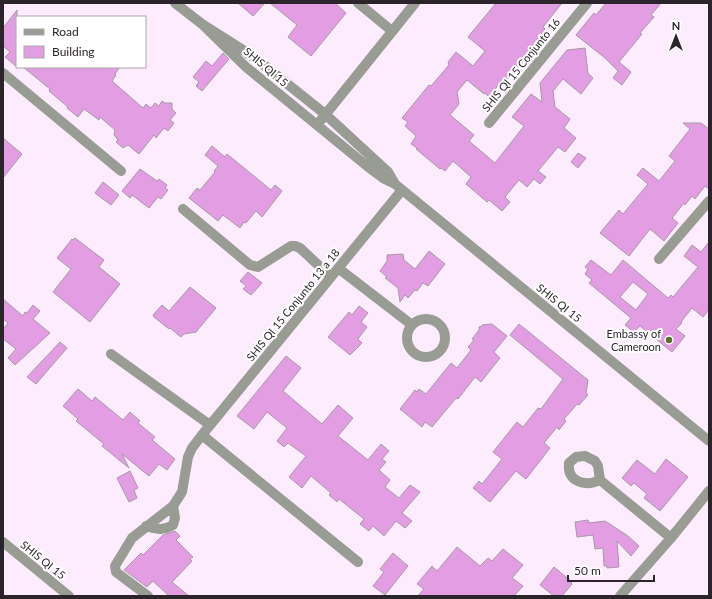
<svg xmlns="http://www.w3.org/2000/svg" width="712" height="599" viewBox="0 0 712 599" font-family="Lato,sans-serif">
<rect width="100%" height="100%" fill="#fdecfd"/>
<!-- building -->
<path fill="#e29de3" stroke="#a898a8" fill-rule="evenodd" d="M238 3H265L253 16Z
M270 3H335L346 13 311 56 288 37 297 25Z
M496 3H562L543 27 545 29 531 48V52L503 85 500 83 489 97 485 93 484 94 467 80 457 92 459 104 450 115 474 135 469 141 495 163 524 126 512 117 531 94 542 102 540 83 567 50 585 48 588 73 593 78 581 94 563 79 553 91 555 107 570 119 564 128 576 138 565 152 558 147 538 171 546 177 540 184 534 179 527 187 519 180 505 197 510 202 502 211 489 200 487 202 466 184 471 177 453 161 445 171 441 168 440 169 416 149 417 148 411 144 416 136 405 126 408 122 402 118 429 85 431 86 449 65 448 62 456 52 473 66 485 51 468 37Z
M606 3H661L651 15 654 17 640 33 642 34 619 62 631 72 622 85 613 78 618 71 605 58 576 35 594 13 596 15Z
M17 10V67L5 57 10 52 3 46V28Z
M223 53 229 59 202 91 196 86 199 82 193 77 206 61 212 66Z
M23 67H120L115 74 116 75 112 81 143 108 146 104 151 108 155 103 159 106 162 101 165 103H172V109L176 113 170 120 174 123 168 131 164 128 156 138 154 135 139 154 128 145 123 148 116 142 118 140 114 135 115 130 100 117 99 120 84 109 78 117 67 108 68 107 49 91 50 89Z
M683 123H701L709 129V189L705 186 695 199 692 196 685 205 684 203 672 218 678 223 664 241 650 229 629 256 600 233 619 210 623 214 648 184 637 175 643 168 659 181 675 161 669 156 690 129Z
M3 138 22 154 3 178Z
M212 146 225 157 227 154 271 190 275 185 282 191 262 217 256 211 246 223 244 222 240 228 223 215 218 221 189 198 197 188 200 190 215 172 214 171 218 166 205 155Z
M578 153 586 158 578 168 571 162Z
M140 169 157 181 159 179 167 185 165 188 168 190 161 199 158 197 149 208 132 195 130 198 122 191Z
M103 182 119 195 111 205 95 193Z
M75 238 104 260 99 267 120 284 90 322 53 292 71 269 57 258 72 239 73 240Z
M709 242V310L703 317 692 308 681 322 682 323 676 329 685 336 672 352 640 326 634 332 625 325 631 318 589 283 592 280 585 274 588 269 585 267 591 260 611 275 623 260 668 298 671 295 673 297 698 267 684 256 692 245 701 252ZM633 282 648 294 636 310 620 297Z
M429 251 445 264 428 286 423 283 417 291 415 290 408 298 405 295 400 302 398 288 385 278 387 277 380 271 387 261V255L403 254 404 260 415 269Z
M248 272 262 283 251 295 243 289 246 286 240 281Z
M190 287 216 308 196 332 184 334 181 337 170 328 169 329 154 317 153 315 162 305 169 311Z
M3 299 23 316 25 312 27 313 33 305 40 311 33 319 50 333 15 365 8 358 16 349 3 339V329L8 323 3 319Z
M359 306 368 313 361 322 367 327 358 339 362 343 350 355 328 337 349 312 352 315Z
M492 324 507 336 494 352 500 358 481 382 475 377 458 399 456 398 432 427 425 422 422 427 400 409 415 390 417 392 419 389 426 394 451 363 457 368 471 350 468 347 474 340 472 339 479 330V327L482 326V325Z
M519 324 588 380 586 393 588 395 579 405 577 404 572 410 564 419 566 421 559 430 557 427 544 443 550 448 526 479 516 471 490 502 473 488 479 481 482 484 502 459 493 452 517 422 523 427 538 408 541 409 563 379 510 335Z
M60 342 67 348 36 384 27 377Z
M286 356 301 368 283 391 322 424 338 405 353 418 338 436 368 460 381 444 389 451 382 459 386 462 379 470 390 480 385 487 399 498 410 485 420 492 402 513 412 521 405 528 396 521 384 536 373 526 369 531 360 524 364 519 339 499 337 502 329 495 331 493 311 476 302 488 289 477 306 456 288 443 284 447 277 441 287 428 267 412 254 429 237 416Z
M78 389 92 401 95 397 123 420 130 412 140 421 138 423 155 437 152 440 175 459 167 470 159 464 149 476 122 454 129 468 102 446 104 444 76 421 78 419 63 406Z
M666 459 688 477 660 511 644 498 647 494 634 483 631 486 622 478 637 460 655 474Z
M130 471 138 488 134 490 137 498 129 502 117 478Z
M588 520 589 523 605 521 628 536 639 546 631 556 617 541 619 567 607 568V566H604L603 548 595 549 593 535 577 537 575 522Z
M175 531 180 536 176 540 193 557 190 559 192 561 172 582 189 596H169L153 581 147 587 124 570 141 553 143 555 163 535Z
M457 547 480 566 488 558 492 561 503 549 523 565 512 578 523 586 514 596H418L424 589 417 584 432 566 437 571Z
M393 553 408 566 385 595 373 586 384 572 380 569Z
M554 567 572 582 571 583 572 584 562 596H554L540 585Z"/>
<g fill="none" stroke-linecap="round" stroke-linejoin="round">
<!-- minor -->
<path stroke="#989c93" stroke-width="10" d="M175 3 202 24 243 50 265 66 325 114 388 172 395 184
M358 3 392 31
M202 24 246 67 367 166 383 178 395 184 709 441
M3 73 121 171
M321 120 415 3
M489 123 587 3
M183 209 250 265 258 267 291 246H295L300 248 331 277
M659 259 709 201
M338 268 412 325
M407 338a19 19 0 1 1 38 0a19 19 0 1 1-38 0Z
M111 354 210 425
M202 435 402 190
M600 480C585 487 567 482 569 463L576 457 585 456 595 461 598 466 600 480 671 538
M146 526C157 529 163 531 173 525L175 518 173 506
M3 542 69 596
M148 596 116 572 115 566 132 538 173 506 182 492 188 457 192 448 202 435 358 562
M620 596 671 538 709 491"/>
</g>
<!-- markers -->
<circle fill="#567226" stroke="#fff" stroke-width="1.5" cx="669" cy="340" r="4"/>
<g text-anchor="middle" stroke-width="4" stroke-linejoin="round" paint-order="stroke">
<!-- street labels -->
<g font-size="11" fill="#2b252b" stroke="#fff">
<text transform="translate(521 65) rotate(-51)" y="4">SHIS QI 15 Conjunto 16</text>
<text transform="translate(266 67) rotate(40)" y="4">SHIS QI 15</text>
<text transform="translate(559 303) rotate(39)" y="4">SHIS QI 15</text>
<text transform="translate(293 305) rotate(-51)" y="4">SHIS QI 15 Conjunto 13 a 18</text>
<text transform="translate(43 560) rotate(39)" y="4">SHIS QI 15</text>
</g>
<!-- poi labels -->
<g font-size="11" fill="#2b252b" stroke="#fff" text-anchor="end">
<text x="661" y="338">Embassy of<tspan x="661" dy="13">Cameroon</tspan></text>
</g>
</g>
<!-- border -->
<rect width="712" height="599" fill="none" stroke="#2b252b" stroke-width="8"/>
<!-- legend -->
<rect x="16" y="16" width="130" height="52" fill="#ffffff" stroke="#aaa8aa"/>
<rect x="24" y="29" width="20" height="6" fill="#989c93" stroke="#aaa8aa"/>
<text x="52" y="36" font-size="12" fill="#2b252b">Road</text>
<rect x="24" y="46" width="20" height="12" fill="#e29de3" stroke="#aaa8aa"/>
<text x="52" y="56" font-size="12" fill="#2b252b">Building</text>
<!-- north arrow -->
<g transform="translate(676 36)" stroke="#ffffff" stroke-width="3" paint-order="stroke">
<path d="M0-3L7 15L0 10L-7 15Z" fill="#2b252b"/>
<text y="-6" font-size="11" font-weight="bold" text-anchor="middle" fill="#2b252b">N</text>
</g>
<!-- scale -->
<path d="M568 575v6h86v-6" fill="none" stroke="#2b252b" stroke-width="2"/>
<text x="574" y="575" font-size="12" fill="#2b252b" stroke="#ffffff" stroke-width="3" paint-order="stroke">50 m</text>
</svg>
